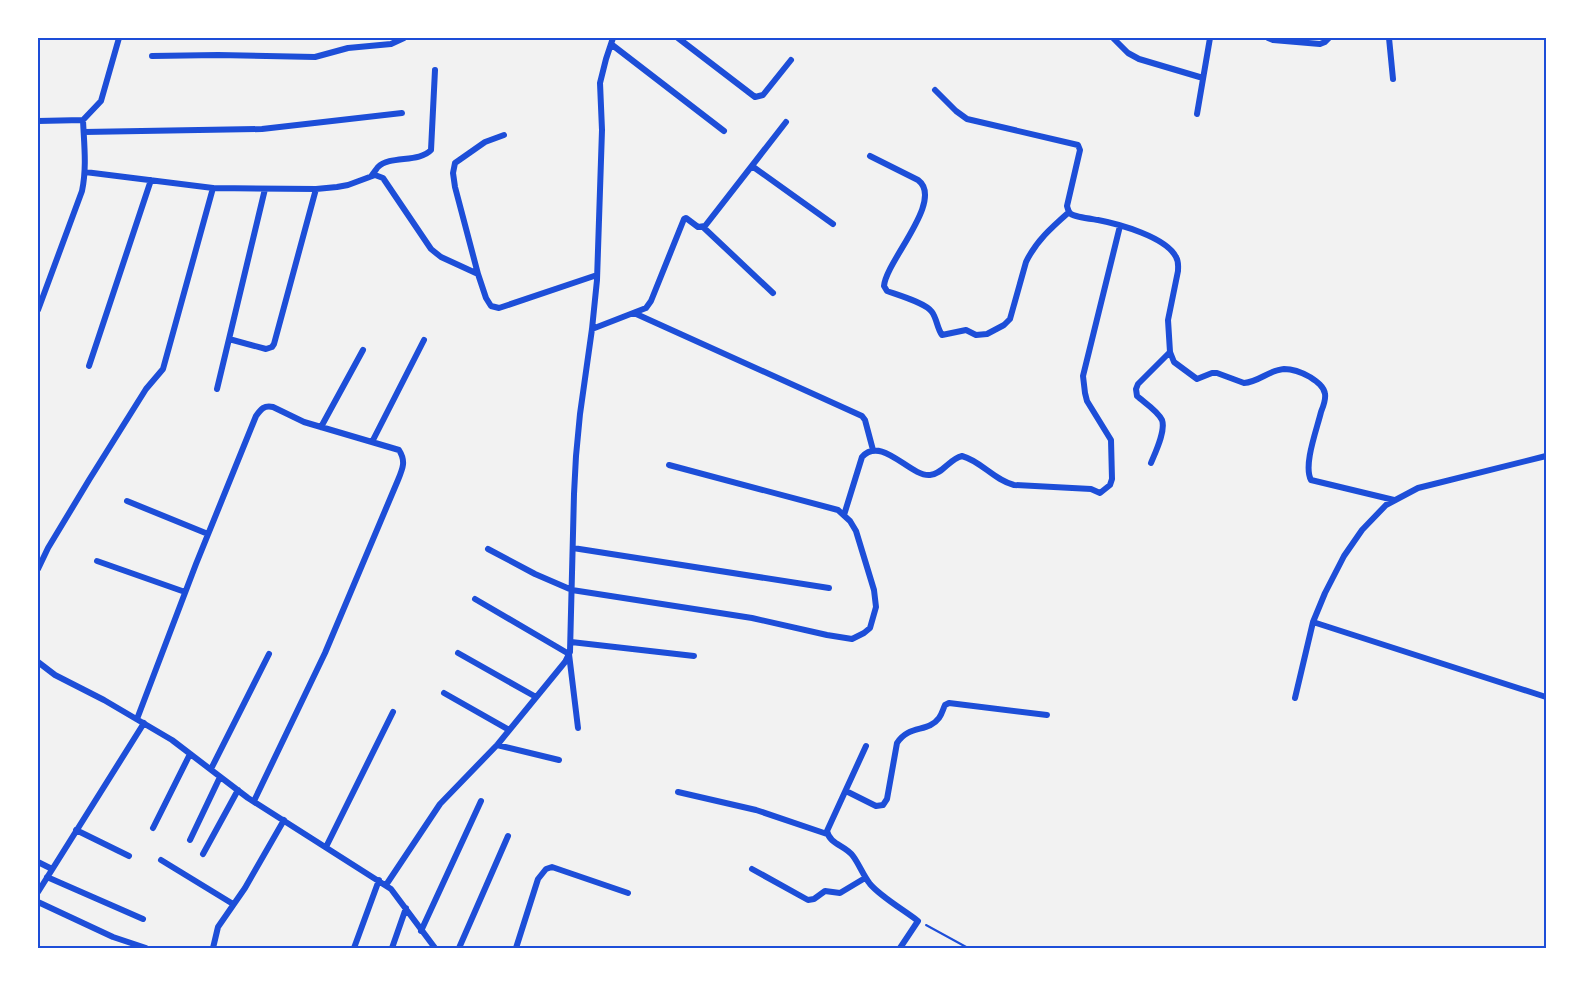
<svg xmlns="http://www.w3.org/2000/svg" width="1584" height="986" viewBox="0 0 1584 986" font-family="'Exo 2',sans-serif">
<rect width="100%" height="100%" fill="#f2f2f2"/>
<g fill="none" stroke-linecap="round" stroke-linejoin="round">
<!-- path -->
<path stroke="#1d4ed8" stroke-width="2" d="M926 925 968 948"/>
<!-- minor -->
<path stroke="#1d4ed8" stroke-width="6" d="M678 38 755 97 763 95 791 60
M1113 38 1128 53 1139 59 1203 78
M1268 38 1273 40 1320 44 1325 42 1329 38
M1389 38 1393 79
M611 44 724 131
M152 56 218 55 315 57 348 48 391 44 404 38
M935 90 956 111 967 119 1078 145 1080 150 1067 206C1068 209 1068 212 1071 214 1075 217 1092 219 1098 220 1119 224 1166 237 1176 257 1179 262 1178 266 1178 271L1168 320 1170 352 1174 362 1197 379 1212 373H1217L1244 383C1259 382 1269 370 1284 369 1292 369 1303 373 1310 377 1316 381 1324 386 1325 394 1326 400 1323 407 1321 412 1317 429 1303 465 1311 480L1394 500
M1197 114 1210 38
M38 121 83 120 101 101 119 38
M84 132 262 129 402 113
M870 156 918 180C945 200 886 261 884 286L887 291C898 295 926 303 932 312 937 319 937 328 942 335L966 330 976 335 987 334 1004 325 1010 319 1026 262C1036 241 1052 227 1069 212
M752 166 833 224
M85 172 213 188 316 189 337 187 348 185 375 175 383 178 431 249 441 257 478 274 486 298 491 306 499 308 597 275
M372 175C373 174 377 168 378 167 390 155 419 163 431 150L435 70
M703 227 773 293
M478 274 455 187 453 173 455 163 485 142 504 135
M38 310 82 191C87 167 84 144 83 120
M634 313 862 416 865 420 873 450
M592 329 646 308 651 301 684 219 686 218 698 227 705 226 786 122
M229 339 266 349 272 347 274 344 316 189
M89 366 151 180
M217 389 265 189
M321 427 363 350
M372 442 424 340
M1151 463C1155 453 1166 431 1162 420 1158 411 1145 403 1137 396L1136 389 1138 384 1170 352
M127 501 208 534
M844 515 862 457C882 435 910 477 930 475 943 474 949 459 962 456 981 461 994 480 1014 485L1091 489 1100 493 1110 485 1112 479 1111 440 1087 401 1085 393 1083 376 1120 226
M573 548 829 588
M488 549 535 574 572 590 752 618 827 635 852 639 864 633 870 628 876 607 874 590 856 531 850 521 838 510 669 465
M97 561 185 592
M38 569 48 548 89 480 146 389 163 369 213 188
M475 599 569 654 578 728
M1313 622 1546 697
M571 642 694 656
M458 653 536 697
M38 662 55 675 104 700 172 740 248 798 391 889 435 948
M444 693 509 730
M1295 698 1313 622 1325 593 1344 556 1362 530 1386 505 1418 488 1546 456
M137 719 196 564 256 416C261 409 264 405 273 407L304 422 399 450C406 461 403 468 398 480L325 653 254 801
M497 745 559 760
M866 746 827 831C830 845 845 845 853 856 859 864 863 875 870 884 881 897 904 910 918 921L900 948
M211 769 269 654
M846 791 876 806 883 805 887 799 897 743C909 724 928 733 939 718 942 714 943 709 945 705L949 703 1047 715
M678 792 756 810 827 834
M153 828 190 754
M76 830 129 856
M190 840 220 777
M326 847 393 712
M203 854 238 790
M161 860 233 904
M38 862 52 869
M752 869 808 900 814 899 825 891 840 893 865 878
M47 877 143 919
M386 885 440 804 498 744 565 662 570 652 574 494 576 456 580 414 592 329 597 280 602 130 600 83 606 59 613 38
M38 892 144 723
M38 902 113 937 146 948
M421 931 481 801
M213 948 218 927 245 888 284 820
M354 948 379 880
M392 948 406 908
M459 948 508 836
M516 948 538 879 546 869 552 867 628 893"/>
</g>
<!-- border -->
<rect width="1584" height="986" fill="none" stroke="#ffffff" stroke-width="78"/>
<rect x="39" y="39" width="1506" height="908" fill="none" stroke="#1d4ed8" stroke-width="2"/>
</svg>
